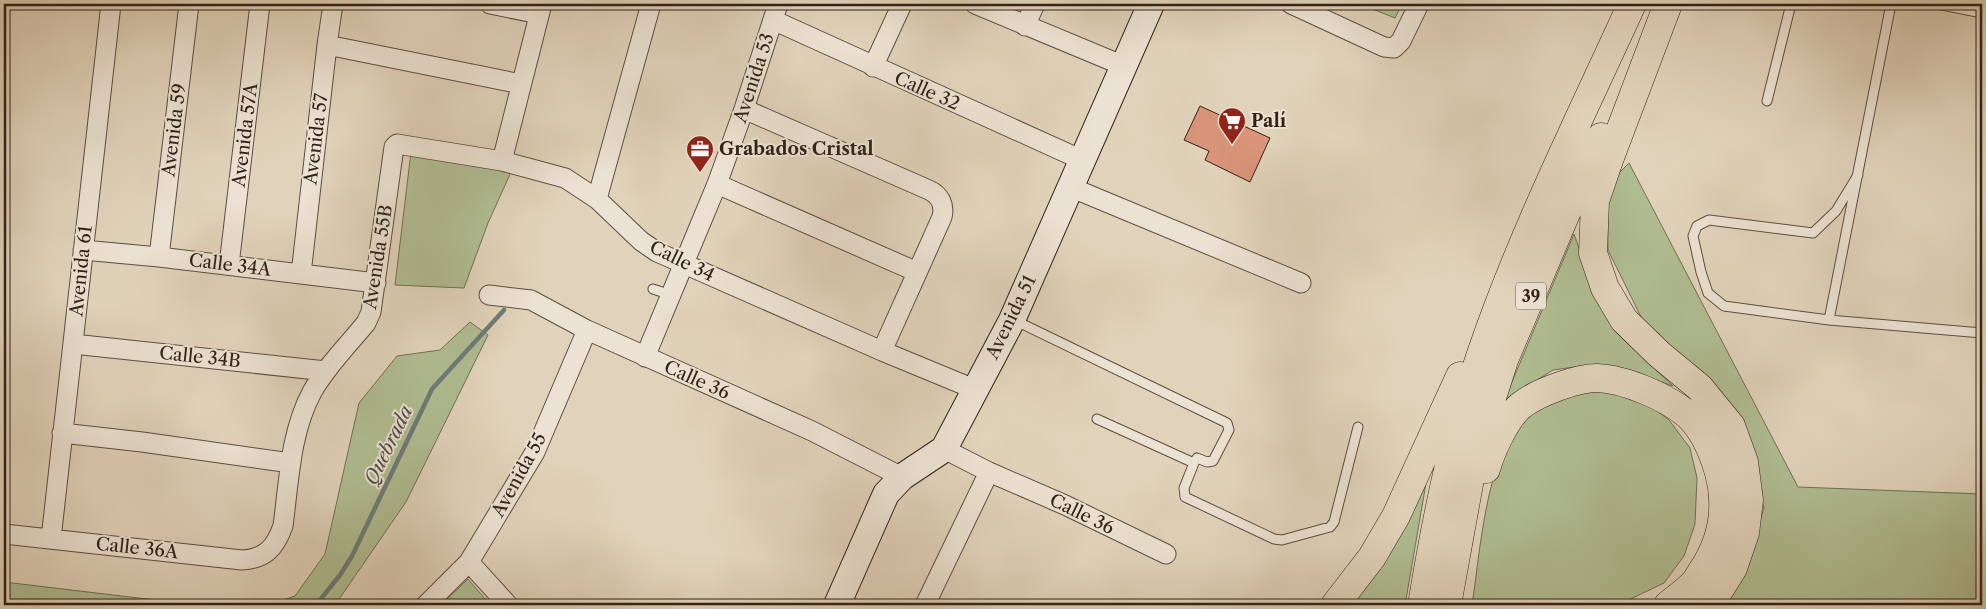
<svg xmlns="http://www.w3.org/2000/svg" width="1986" height="609" viewBox="0 0 1986 609" font-family="'Libre Caslon Text',serif">
<rect width="100%" height="100%" fill="#e1d3bb"/>
<filter id="stains"><feTurbulence type="fractalNoise" baseFrequency=".004" numOctaves="4"/><feColorMatrix values="0 0 0 0 .2 0 0 0 0 .09 0 0 0 0 .02 0 0 0 .5 -.17"/></filter>
<radialGradient id="worn" r=".72"><stop offset=".6" stop-color="#630" stop-opacity="0"/><stop offset="1" stop-color="#630" stop-opacity=".3"/></radialGradient>
<!-- green -->
<path fill="#b0bd92" stroke="#707055" d="M1360 4H1402L1395 18Z
M411 152 511 172 488 223 464 288 395 285Z
M1629 163 1798 487 1982 494V605H1719L1743 573 1764 508 1744 437 1642 319 1608 250 1607 185Z
M1574 234 1599 305 1617 333 1673 386 1625 369 1588 365 1553 370 1504 401Z
M470 322 488 335 406 502 335 605H269L295 596 325 554 359 403 397 356 440 350Z
M1606 391 1645 402 1669 420 1690 448 1697 478 1695 524 1684 556 1664 583 1618 605H1472C1480 554 1486 454 1524 418 1528 414 1533 412 1537 410 1560 396 1579 392 1606 391Z
M1429 466 1405 605H1339Z
M468 579 485 599 489 605H441Z
M4 582 197 605H4Z"/>
<g fill="none" stroke-linecap="round" stroke-linejoin="round">
<!-- stream -->
<path stroke="#6e7b79" stroke-width="4.5" d="M316 605 340 575 352 556 432 389 504 310"/>
</g>
<!-- building -->
<path fill="#da957a" stroke="#302218" d="M1200 106 1270 138 1250 182 1205 160 1209 151 1184 140Z"/>
<g fill="none" stroke-linecap="round" stroke-linejoin="round">
<!-- lane casing -->
<g stroke="#5c4e41" stroke-width="11">
<path id="lane" d="M1937 4 1982 13
M1767 101 1791 4
M1858 175 1836 211 1813 233 1709 220 1697 226 1693 236 1701 272 1708 293 1724 306 1829 320 1982 333
M653 289 671 295
M1014 320 1227 423 1229 430 1213 461 1207 462 1197 458 1194 463 1097 419
M1829 320 1891 4
M1194 463 1184 488 1185 497 1274 539 1282 540 1330 527 1334 522 1358 427"/>
</g>
<!-- street casing -->
<g stroke="#5c4e41" stroke-width="21">
<path id="street" d="M490 4 539 14
M975 4 1124 66
M1291 4 1384 47 1394 48 1401 41 1419 4
M773 20 1082 160
M1025 26 1035 4
M327 45 521 84
M873 67 902 4
M744 109 929 190C940 195 945 205 942 217L882 351
M502 161 542 4
M717 184 917 272
M1070 187 1301 283
M597 199 651 4
M83 250 159 257 376 283
M159 257 189 4
M229 265 260 4
M301 274 327 45 333 4
M489 295 531 300 587 330 812 431 902 477
M73 344 326 371
M645 357 717 184 744 109 778 4
M62 433 142 442 291 463
M944 449 989 472 1065 505 1166 554
M4 534 242 560C265 559 275 548 283 526 289 482 290 433 312 392 326 367 348 345 366 323L371 312 394 147 397 144 502 161 565 178 597 199 641 241 657 252 882 351 974 389
M51 539 111 4
M469 562 508 605
M426 605 469 562 535 452 587 330
M925 605 989 472"/>
</g>
<!-- secondary casing -->
<g stroke="#302218" stroke-width="28">
<path id="secondary" d="M837 605 886 494 902 477 944 449 1012 320 1151 4"/>
</g>
<!-- highway casing -->
<g stroke="#302218" stroke-width="29">
<path id="highway" d="M1668 4 1609 160 1595 201 1593 253 1605 288 1624 320 1659 354 1700 388 1731 426 1744 462 1749 500 1745 533 1733 568 1710 605
M1486 469C1491 451 1507 415 1523 404 1539 392 1577 378 1597 378 1625 379 1670 398 1690 417 1702 429 1711 448 1716 463 1729 501 1725 537 1702 571 1699 576 1696 582 1691 586 1684 593 1675 599 1668 605
M1335 605 1372 557 1396 516 1460 376
M1422 605C1436 519 1453 434 1482 351 1523 232 1580 118 1632 4
M1447 605 1475 451 1504 360 1575 192 1601 137"/>
</g>
<!-- lane -->
<use href="#lane" stroke="#ece2d3" stroke-width="9"/>
<!-- street -->
<use href="#street" stroke="#ece2d3" stroke-width="19"/>
<!-- secondary -->
<use href="#secondary" stroke="#ece2d3" stroke-width="26"/>
<!-- highway -->
<use href="#highway" stroke="#e1d3bb" stroke-width="28"/>
</g>
<!-- icons -->
<defs>
<g id="supermarket-pin" transform="scale(1.4375)"><path d="M0 17L-7.5 6A9.5 9.5 0 1 1 7.5 6Z" fill="#8f2418" stroke="#ece2d3"/><path d="M-6-5.5h2.5l.6 2H6L4.5 2H-2.5L-4.4-4H-6ZM-1.5 3.2a1.3 1.3 0 1 0 .1 0ZM3 3.2a1.3 1.3 0 1 0 .1 0Z" fill="#fff"/></g>
<g id="office-pin" transform="scale(1.4375)"><path d="M0 17L-7.5 6A9.5 9.5 0 1 1 7.5 6Z" fill="#8f2418" stroke="#ece2d3"/><path d="M-6-3h4V-5.5h4V-3h4V5H-6ZM-1-4.5V-3h2v-1.5ZM-6 0V1H6V0Z" fill="#fff"/></g>
</defs>
<g fill-rule="evenodd">
<use href="#supermarket-pin" x="1232" y="121"/>
<use href="#office-pin" x="700" y="149"/>
</g>
<g text-anchor="middle" stroke-width="4" stroke-linejoin="round" paint-order="stroke">
<!-- shield labels -->
<rect fill="#ece2d3" stroke="#685c50" stroke-width="1" x="1516" y="282.5" width="30" height="27" rx="4"/>
<g font-size="16" font-weight="bold" fill="#302218">
<text x="1531" y="302">39</text>
</g>
<!-- street labels -->
<g font-size="18" fill="#302218" stroke="#ece2d3">
<text transform="translate(754 78) rotate(-72)" y="6">Avenida 53</text>
<text transform="translate(927 91) rotate(24)" y="6">Calle 32</text>
<text transform="translate(174 130) rotate(-83)" y="6">Avenida 59</text>
<text transform="translate(245 135) rotate(-83)" y="6">Avenida 57A</text>
<text transform="translate(316 139) rotate(-83)" y="6">Avenida 57</text>
<text transform="translate(378 257) rotate(-81)" y="6">Avenida 55B</text>
<text transform="translate(682 261) rotate(26)" y="6">Calle 34</text>
<text transform="translate(230 265) rotate(7)" y="6">Calle 34A</text>
<text transform="translate(81 271) rotate(-84)" y="6">Avenida 61</text>
<text transform="translate(1011 317) rotate(-64)" y="6">Avenida 51</text>
<text transform="translate(200 357) rotate(6)" y="6">Calle 34B</text>
<text transform="translate(697 380) rotate(24)" y="6">Calle 36</text>
<text transform="translate(519 475) rotate(-61)" y="6">Avenida 55</text>
<text transform="translate(1082 514) rotate(26)" y="6">Calle 36</text>
<text transform="translate(137 548) rotate(6)" y="6">Calle 36A</text>
</g>
<!-- poi labels -->
<g font-size="18" font-weight="bold" fill="#302218" stroke="#ece2d3" text-anchor="start">
<text x="1251" y="127">Palí</text>
<text x="719" y="155">Grabados Cristal</text>
</g>
<!-- water labels -->
<g font-size="19" font-style="italic" fill="#4f4e48" stroke="#ece2d3">
<text transform="translate(388 445) rotate(-64)" y="7">Quebrada</text>
</g>
</g>
<!-- margin -->
<rect width="1986" height="609" fill="none" stroke="#e1d3bb" stroke-width="20"/>
<rect x="5" y="5" width="1976" height="599" fill="none" stroke="#302218" stroke-width="2.5"/>
<rect x="10" y="10" width="1966" height="589" fill="none" stroke="#302218"/>
<rect width="100%" height="100%" filter="url(#stains)"/>
<rect width="100%" height="100%" fill="url(#worn)"/>
</svg>
